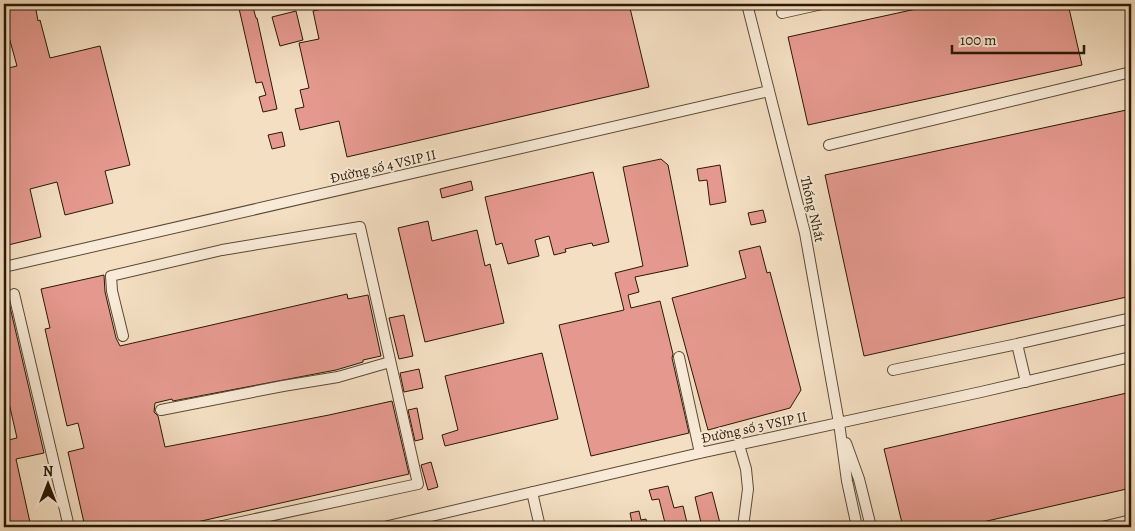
<svg xmlns="http://www.w3.org/2000/svg" width="1135" height="531" viewBox="0 0 1135 531" font-family="Alegreya,serif">
<rect width="100%" height="100%" fill="#f4dfc2"/>
<filter id="stains"><feTurbulence type="fractalNoise" baseFrequency=".004" numOctaves="4"/><feColorMatrix values="0 0 0 0 .2 0 0 0 0 .09 0 0 0 0 .02 0 0 0 .5 -.17"/></filter>
<radialGradient id="worn" r=".72"><stop offset=".6" stop-color="#630" stop-opacity="0"/><stop offset="1" stop-color="#630" stop-opacity=".3"/></radialGradient>
<!-- building -->
<path fill="#e5998e" stroke="#2a1805" d="M4 4H35L38 21 40 20 50 58 100 46 130 165 105 171 113 203 65 215 57 182 30 189 41 237 4 246V69L17 66 4 19Z
M238 4H252L256 18H257L277 109 263 112 259 97 266 95 262 82 256 83Z
M344 4H629L649 87 347 157 339 121 300 130 295 109 304 107 300 90 309 88 299 43 319 39 313 11Z
M939 4H1068L1082 65 808 125 788 37Z
M296 11 303 40 280 46 272 17Z
M1131 109V296L864 356 825 175Z
M282 132 285 146 272 149 268 135Z
M661 159 668 165 688 266 635 277 639 292 628 295 631 308 660 301 673 354 672 358 689 433 591 456 559 325 624 310 615 273 643 266 623 167Z
M720 165 726 202 710 205 707 180 699 181 697 169Z
M593 172 609 242 593 246 592 243 587 244 565 249 566 252 554 255 549 236 535 240 539 256 508 264 502 243 496 245 485 197Z
M471 181 473 190 442 198 440 189Z
M763 210 766 222 751 225 748 213Z
M428 221 432 241 477 230 485 266 490 264 504 323 425 342 398 228Z
M760 246 767 273 770 272 801 390 790 408 708 430 672 298 746 278 739 251Z
M104 275 105 292 116 338 120 346 347 294 348 299 368 295 381 356 363 360V362L336 370 173 401 172 399 155 403 154 412 158 416 165 447 329 415 392 401 409 474 175 527H85L68 452 84 448 78 423 67 426 45 329 50 328 41 289Z
M7 294 44 453 16 459 31 527H4V441L17 438 4 381V295Z
M404 315 413 356 399 359 389 318Z
M542 353 558 419 445 446 442 435 458 430 445 376Z
M419 369 423 388 404 392 400 373Z
M1131 392V488L961 527H903L884 449Z
M417 408 423 439 415 441 408 410Z
M431 462 438 487 428 490 421 465Z
M668 486 674 508 683 506 688 527H666L659 499 652 500 649 490Z
M712 492 721 527H702L695 497Z
M639 511 641 520 646 519 648 527H633L630 513Z"/>
<g fill="none" stroke-linecap="round" stroke-linejoin="round">
<!-- minor casing -->
<g stroke="#5c4a34" stroke-width="12">
<path id="minor" d="M747 4 805 233 839 423 847 481 857 527
M782 13 822 4
M829 145 1131 72
M4 267 769 91
M14 294 69 527
M123 336 112 291 111 276 222 250 360 227 418 484 218 527
M679 357 700 453
M893 370 1017 344
M1026 382 1017 344 1131 318
M161 410 283 386 338 377 390 362
M846 443 859 479 871 527
M739 445 746 469 748 489 743 527
M532 492 540 527
M384 527 700 453 981 392 1131 357
M1102 527 1131 520"/>
</g>
<!-- minor -->
<use href="#minor" stroke="#f8ead7" stroke-width="10"/>
</g>
<g text-anchor="middle" stroke-width="4" stroke-linejoin="round" paint-order="stroke">
<!-- street labels -->
<g font-size="14" fill="#2a1805" stroke="#f8ead7">
<text transform="translate(383 166) rotate(-13)" y="5">Đường số 4 VSIP II</text>
<text transform="translate(813 209) rotate(77)" y="5">Thống Nhất</text>
<text transform="translate(754 427) rotate(-12)" y="5">Đường số 3 VSIP II</text>
</g>
</g>
<!-- margin -->
<rect width="1135" height="531" fill="none" stroke="#f4dfc2" stroke-width="20"/>
<rect x="5" y="5" width="1125" height="521" fill="none" stroke="#2a1805" stroke-width="2.5"/>
<rect x="10" y="10" width="1115" height="511" fill="none" stroke="#2a1805"/>
<!-- north arrow -->
<g transform="translate(48 484)" stroke="#f8ead7" stroke-width="4" paint-order="stroke">
<path d="M0-4L9 19L0 12L-9 19Z" fill="#2a1805"/>
<text y="-8" font-size="14" font-weight="bold" text-anchor="middle" fill="#2a1805">N</text>
</g>
<!-- scale -->
<path d="M952 45v8h132v-8" fill="none" stroke="#2a1805" stroke-width="2.5"/>
<text x="960" y="45" font-size="15" fill="#2a1805" stroke="#f8ead7" stroke-width="4" paint-order="stroke">100 m</text>
<rect width="100%" height="100%" filter="url(#stains)"/>
<rect width="100%" height="100%" fill="url(#worn)"/>
</svg>
